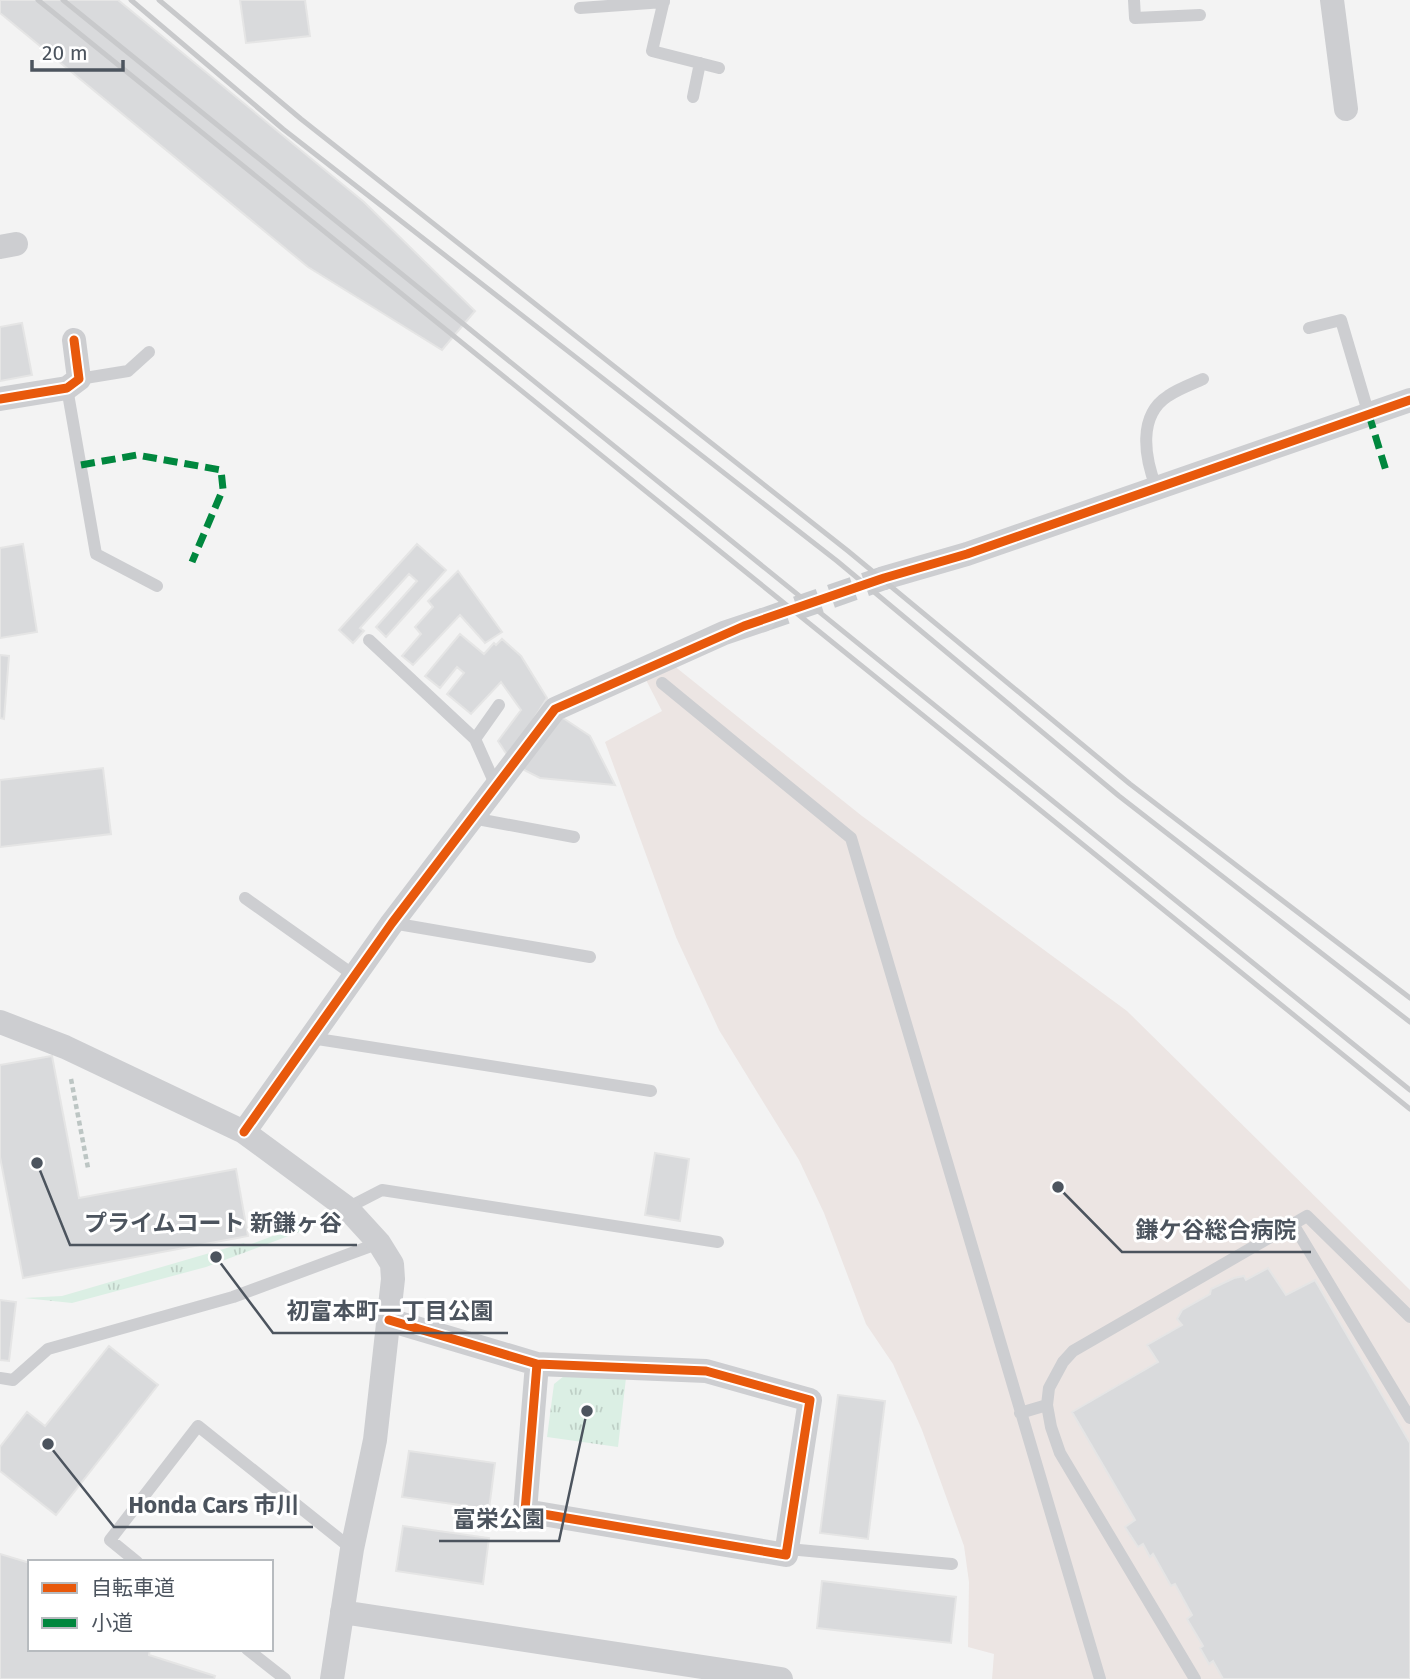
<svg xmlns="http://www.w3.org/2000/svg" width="1410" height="1679" viewBox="0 0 1410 1679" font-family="'Fira Sans','Noto Sans JP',sans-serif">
<defs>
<pattern id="grass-tufts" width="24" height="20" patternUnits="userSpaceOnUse" patternTransform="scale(1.75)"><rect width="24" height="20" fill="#dbefe4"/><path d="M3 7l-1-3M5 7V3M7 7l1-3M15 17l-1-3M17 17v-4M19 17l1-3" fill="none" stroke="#becfc6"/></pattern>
</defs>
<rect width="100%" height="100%" fill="#f3f3f3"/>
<!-- medical -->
<path fill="#ece5e3" d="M673 665 862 816 1127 1011 1410 1290V1679H992L994 1654 968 1647 969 1582 964 1546 922 1430 893 1364 866 1324 824 1213 799 1160 719 1030 676 937 605 742 662 711 645 678Z"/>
<!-- grass -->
<path fill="url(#grass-tufts)" d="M337 1212 344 1215 206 1267 72 1303 24 1298 62 1296 244 1243 246 1246Z
M564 1376 626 1378 618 1447 547 1437 554 1384Z"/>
<!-- building -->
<path fill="#d9dadc" stroke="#e5e5e5" stroke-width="2" d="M0 0H118L364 202 475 311 442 350 308 267 0 13Z
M240 0H305L310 36 246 43Z
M22 323 32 375 0 381V327Z
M23 544 37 632 0 638V548Z
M417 544 446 570 386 637 376 627 417 581 409 574 360 628 364 631 353 643 339 630Z
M458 571 502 632 485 643 460 615 413 665 402 656 421 634 415 627 433 607 428 601Z
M460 634 484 654 494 643 496 645 502 639 521 656 547 698 509 758 498 741 521 710 501 682 471 714 447 694 464 673 457 667 440 688 425 676Z
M0 655 9 656 4 719 0 718Z
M560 716 590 736 615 785 540 778 522 769Z
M103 768 111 834 0 847V780Z
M52 1056 79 1198 236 1169 248 1236 23 1278 0 1157V1065Z
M655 1153 689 1159 680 1221 645 1215Z
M1268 1268 1286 1295 1315 1280 1410 1443V1679H1223L1213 1661 1209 1664 1200 1648 1203 1646 1187 1619 1192 1615 1175 1584 1171 1586 1153 1554 1150 1557 1143 1544 1138 1547 1125 1527 1135 1520 1072 1412 1158 1362 1147 1345 1182 1325 1177 1319 1182 1310 1210 1294 1211 1289 1234 1278 1244 1276 1246 1280Z
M0 1300 16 1302 9 1361 0 1360Z
M109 1346 158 1385 56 1515 0 1471V1447L27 1412 45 1426Z
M838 1395 885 1401 868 1539 820 1533Z
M409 1451 495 1463 489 1509 402 1497Z
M403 1526 489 1538 483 1584 396 1571Z
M0 1554 30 1563V1649H150L149 1655 215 1676 214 1679H0Z
M822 1581 956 1597 951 1643 817 1628Z"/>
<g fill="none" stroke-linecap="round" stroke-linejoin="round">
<!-- minor-tunnel -->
<path stroke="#c9cbce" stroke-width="24" stroke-dasharray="24 12" stroke-linecap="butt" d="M763 620 884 578"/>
<!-- path -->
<path stroke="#bcc5c3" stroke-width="4.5" stroke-dasharray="5 3.5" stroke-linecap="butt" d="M71 1079 88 1168"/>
<!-- service -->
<path stroke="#cdced1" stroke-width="12" d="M664 0 652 51 719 68
M1134 0 1135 18 1200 15
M580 8 664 2
M693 97 700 63
M1309 328 1341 320 1369 415
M79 379 128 371 149 352
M67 388 96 554 157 586
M1156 487C1145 458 1137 416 1168 396 1178 389 1192 384 1203 379
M369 640 475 739
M662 683 851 838 1100 1679
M496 786 475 739 499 705
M472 818 574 837
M245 898 355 976
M392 923 590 957
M311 1038 651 1091
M347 1208 382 1190 718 1242
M1293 1224 1410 1418
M0 1378 13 1380 48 1349 233 1297 379 1243
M1020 1413 1047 1405
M788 1549 952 1564
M137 1562 110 1540 198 1426 352 1549
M247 1649 285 1679
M1195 1679 1060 1453 1051 1427 1047 1405 1049 1388 1063 1362 1073 1351 1307 1216 1410 1317"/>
<!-- minor -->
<path stroke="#cdced1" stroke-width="24" d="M1332 0 1346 109
M0 247 16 244
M0 399 67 388 79 379 74 340
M884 578 967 554 1410 400
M0 1022 65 1047 244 1132 347 1208 379 1243 392 1264 393 1279 375 1440 352 1549 332 1679
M244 1132 392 923 555 709 724 633 763 620
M389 1320 537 1364 706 1371 810 1400 786 1555 525 1511 537 1364
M342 1612 781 1679"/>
<!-- rail -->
<path stroke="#c8c9cb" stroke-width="5" d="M38 0 1410 1109
M63 0 1410 1090
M131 0 283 129 837 561 1119 796 1410 1022
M159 0 301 119 848 551 1130 784 1410 998"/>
<!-- quiet -->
<path stroke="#00873e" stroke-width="7" stroke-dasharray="14 7" stroke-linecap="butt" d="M1369 415 1387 474
M81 465 137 455 221 470 223 489 192 562"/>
<!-- cycleway casing -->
<g stroke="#fff" stroke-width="13">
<path id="cycleway" d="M0 399 67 388 79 379 74 340
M244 1132 392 923 555 709 744 626 884 578 967 554 1410 400
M389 1320 537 1364 706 1371 810 1400 786 1555 525 1511 537 1364"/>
</g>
<!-- cycleway -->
<use href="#cycleway" stroke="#e8590c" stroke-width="9"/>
</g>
<!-- callouts -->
<path fill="none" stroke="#4c545e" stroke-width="2.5" d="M37 1163L70 1245H357M1058 1187L1122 1252H1311M216 1257L273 1333H508M48 1444L114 1527H313M587 1411L559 1541H439"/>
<g fill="#4c545e" stroke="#fff" stroke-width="2.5">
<circle cx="37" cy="1163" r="7"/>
<circle cx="1058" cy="1187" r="7"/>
<circle cx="216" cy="1257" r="7"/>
<circle cx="48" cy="1444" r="7"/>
<circle cx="587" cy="1411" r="7"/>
</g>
<g font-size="23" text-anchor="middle" font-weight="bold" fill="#4c545e" stroke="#fff" stroke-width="6" stroke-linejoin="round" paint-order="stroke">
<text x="213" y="1231">プライムコート 新鎌ヶ谷</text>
<text x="1216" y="1238">鎌ケ谷総合病院</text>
<text x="390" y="1319">初富本町一丁目公園</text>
<text x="214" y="1513">Honda Cars 市川</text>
<text x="499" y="1527">富栄公園</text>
</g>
<!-- legend -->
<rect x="28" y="1560" width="245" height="91" fill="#ffffff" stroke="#b7bbbf" stroke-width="2"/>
<rect x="42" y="1583" width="35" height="10" fill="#e8590c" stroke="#b7bbbf" stroke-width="2"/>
<text x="91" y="1595" font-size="21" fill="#4c545e">自転車道</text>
<rect x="42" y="1618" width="35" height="10" fill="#00873e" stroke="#b7bbbf" stroke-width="2"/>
<text x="91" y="1630" font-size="21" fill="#4c545e">小道</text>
<!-- scale -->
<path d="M32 60v10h91v-10" fill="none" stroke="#4c545e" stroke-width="3.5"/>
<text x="42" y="60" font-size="21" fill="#4c545e" stroke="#ffffff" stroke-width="5" paint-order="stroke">20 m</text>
</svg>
